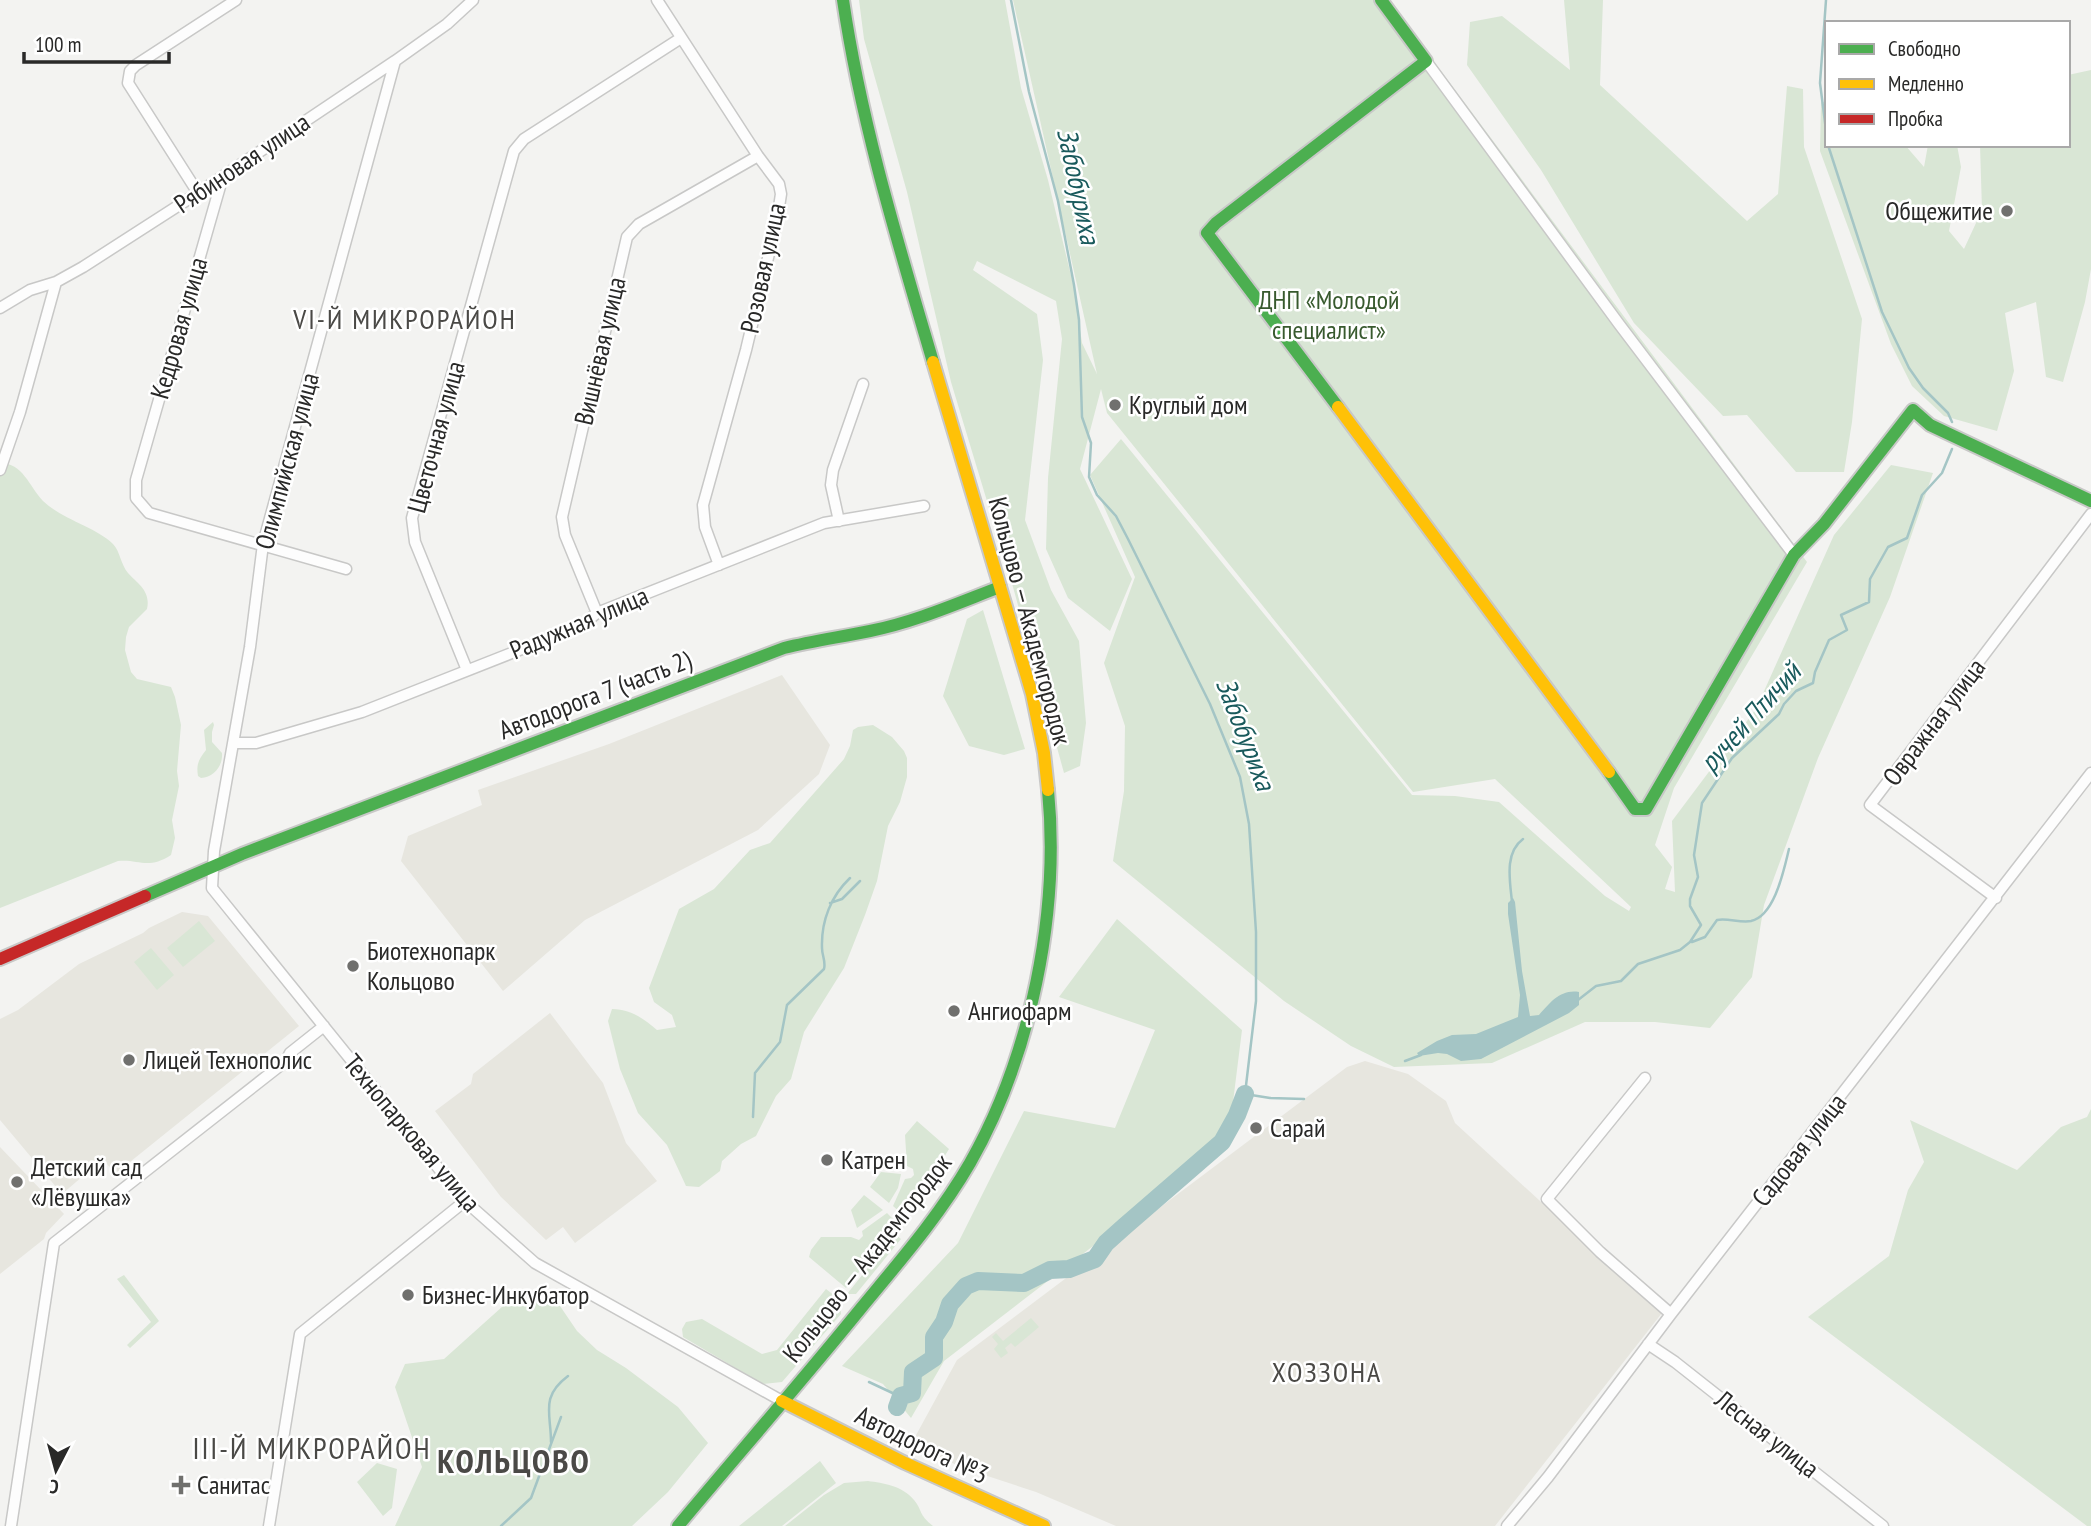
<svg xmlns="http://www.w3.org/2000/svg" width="2091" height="1526" viewBox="0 0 2091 1526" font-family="'PT Sans Narrow',sans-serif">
<rect width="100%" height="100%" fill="#f3f3f1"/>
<!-- built -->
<path fill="#e7e6df" d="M782 675 830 745 819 774 758 830 585 920 503 991 401 861 408 836 482 805 478 790 609 744Z
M182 912 208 916 299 1026 115 1174 103 1159 62 1194 0 1120V1019L18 1010 79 964 143 933 149 928Z
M550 1013 603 1083 626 1143 657 1181 575 1243 563 1227 546 1240 501 1197 435 1111 471 1084 473 1074Z
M1365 1061 1408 1074 1446 1101 1455 1123 1662 1313 1495 1526H1116L1036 1492 963 1468 929 1452 915 1437 957 1360 1347 1067Z
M0 1147 64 1214 46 1233 44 1239 0 1274Z"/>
<!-- green -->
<path fill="#d9e6d5" d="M859 0H1005L1021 88 1048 180 1074 288 1082 343 1097 374 1013 0H1388L1807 562 1674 788 1655 845 1672 867 1665 889 1675 892 1672 821 1756 709 1834 535 1891 465 1933 473 1890 597 1818 758 1764 905 1752 977 1710 1028 1655 1022H1585L1492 1063 1394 1067 1351 1046 1284 1001 1113 861 1124 791 1125 726 1104 663 1135 577 1090 475 1121 439 1412 795 1455 796 1499 802 1605 896 1629 911 1631 907 1495 779 1413 792 1107 413 1101 389 1080 469 1132 579 1110 631 1068 598 1046 549 1048 478 1062 339 1056 301 977 261 973 270 1037 314 1043 360 1025 520 1051 590 1079 641 1086 723 1080 766 1064 773 1013 587 951 382 907 192 864 39Z
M1564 0H1603L1600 85 1747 221 1778 194 1787 86 1803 89 1804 147 1862 319 1852 422 1844 472H1796L1747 415 1723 416 1634 323 1541 170 1467 65 1470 22 1502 16 1570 70Z
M2091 70V269L2085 302 2063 382 2046 377 2036 302 2005 313 2014 371 1997 431 1944 416 1912 386 1891 344 1820 151 1821 102H1827V145H1905L1924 167 1928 145H1957L1961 167 1949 231 1964 249 1982 210 1980 145H2068V75Z
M0 463C23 463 29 486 43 501 63 520 96 527 113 544 120 551 121 565 128 573 138 584 151 591 147 609L129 627 126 637 125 650 131 672 137 679 171 687 175 697 181 725 177 771 179 786 172 820 175 838 171 855C148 870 139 859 118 861L0 908Z
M983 610 1025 749 1004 755 969 746 943 696 967 619Z
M213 722 214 725 212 732V742L222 753C223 766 214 777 201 778L198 776C196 764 199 759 206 750L204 730Z
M873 725 892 737 904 751 907 758V777L900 802 888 826 877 881 865 915 844 968 804 1032 791 1079 776 1096 756 1136 741 1144 722 1161 720 1171 699 1187 686 1186 667 1145 638 1113 620 1069 608 1021 612 1009C630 1009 643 1018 657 1030L676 1027 672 1015 654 1002 649 988 679 909 714 889 750 850 770 843 844 759 850 746 853 730 858 727Z
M1117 919 1242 1030 1228 1142 944 1361 911 1418 883 1384 842 1366 958 1243 1024 1111 1115 1128 1155 1030 1059 997Z
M199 921 215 941 183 967 167 948Z
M151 948 174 975 157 990 134 962Z
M2091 1109V1526H2087L1808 1317 1889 1256 1908 1190 1924 1162 1910 1120 2017 1170 2061 1127 2087 1117Z
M917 1121 949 1149 922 1193 904 1216 893 1206 905 1179 911 1178 914 1175 913 1169 907 1166 905 1135Z
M881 1172 901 1174 898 1188 889 1203 870 1187Z
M864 1195 883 1210 857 1228 851 1210Z
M887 1213 898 1224 846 1288 809 1257 811 1250 821 1237H851L859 1240 863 1236 862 1231Z
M895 1234 901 1239 856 1294H847Z
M124 1275 159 1321 130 1348 127 1345 151 1322 117 1279Z
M826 1289 840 1300 841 1314 782 1382 763 1384 683 1337 682 1329 686 1322 702 1319 762 1354 777 1350Z
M512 1298 560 1306 577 1331 597 1350 626 1368 678 1407 708 1443 668 1492 632 1526H395L422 1467 395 1387 405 1364 444 1359Z
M1031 1318 1039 1327 1015 1347 1011 1343 1005 1348 1008 1353 1001 1358 994 1349 998 1344 992 1337 996 1333 1003 1341Z
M820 1461 836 1483 782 1526H739Z
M377 1463 397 1469 392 1508 383 1516 357 1482Z
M868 1481C883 1483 903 1486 914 1500 923 1511 918 1514 933 1526H785L824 1495 844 1483Z"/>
<!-- water -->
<path fill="#a4c5c5" d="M1513 898 1515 902 1522 971 1530 1016 1539 1015C1550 1003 1560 989 1579 992V1005L1569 1013 1481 1059 1461 1061 1447 1054 1438 1053 1419 1056 1417 1053 1437 1041 1452 1035 1476 1034 1518 1017 1520 995 1508 914V903Z"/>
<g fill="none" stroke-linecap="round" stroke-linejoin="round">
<!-- stream -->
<path stroke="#a4c5c5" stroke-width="2.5" d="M1011 0 1029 92 1058 201 1074 285 1079 320 1082 417 1091 443 1089 477 1097 495 1116 516 1128 539 1210 704 1240 777 1249 824 1256 932V1001L1245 1094 1270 1098 1304 1099
M1826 0 1820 83 1827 138
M1828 145 1882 312 1909 368 1923 388 1948 413 1952 422
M1512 902C1510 881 1504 853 1523 839
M830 903 842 899 860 881
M1692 942 1705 937 1717 920C1728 918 1740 923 1751 921 1775 916 1784 869 1789 849
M1578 1000 1596 986 1621 981 1638 964 1680 950 1690 942 1701 925 1690 906V899L1698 877 1694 855 1702 803 1732 758 1779 714 1784 704 1796 691 1813 683 1815 672 1829 640 1847 630 1841 615 1869 602 1870 579 1888 547 1907 538 1922 495 1942 473 1952 449
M1405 1061 1421 1055
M753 1117 755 1073 780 1042 787 1005 824 969C826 961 822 956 822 948 821 921 831 896 850 878
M869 1382 901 1397
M551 1442C551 1413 540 1397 568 1376
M501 1526 531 1498 561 1417"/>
<!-- river -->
<path stroke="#a4c5c5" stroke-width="18" d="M897 1407 901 1396 912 1393 913 1372 934 1358V1337L944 1322 950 1304 966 1286 978 1281 1024 1283 1050 1270 1069 1269 1095 1259 1106 1243 1125 1226 1222 1142 1237 1115 1245 1094"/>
<!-- street casing -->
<g stroke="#c8c8c7" stroke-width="13">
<path id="street" d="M657 0 758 156 779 184 781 194 777 220 746 350 703 505 705 527 719 565
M395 61 263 544 250 647 214 851 212 888 465 1201 535 1263 782 1401
M1426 61 1619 324 1794 555
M223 176 136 480V498L149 513 346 569
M198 193 128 83 130 71 136 65 236 0
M0 308 30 290 56 282 83 267 198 193 395 61 447 24 473 0
M0 470 20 412 56 282
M839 521 831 485 833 470 863 384
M597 613 565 535 562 517 627 237 639 224 758 156
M467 670 415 542 412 518 514 151 524 139 681 38
M235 743H256L362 712 570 630 586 622 597 613 824 523 924 506
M1996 898 1870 805 2091 514
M1645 1078 1547 1199 1600 1252 1671 1314
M1648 1344 1675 1362 1883 1526
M11 1526 54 1243 286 1061 290 1053 324 1026
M269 1526 300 1334 465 1201
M1507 1526 1548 1477 1671 1314 2091 773"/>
</g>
<!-- fast casing -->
<g stroke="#c8c8c7" stroke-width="16">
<path id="fast" d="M843 0C861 123 898 243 933 362
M1338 407 1207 233 1216 223 1426 61 1381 0
M1609 772 1635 809H1646L1794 555 1824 524 1913 410 1930 425 2091 501
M145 896 242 854 784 648C813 641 841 637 870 631 915 622 958 603 1000 587
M678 1526C739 1453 802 1381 862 1307 900 1261 940 1215 970 1163 1031 1056 1060 912 1048 790"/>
</g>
<!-- slow casing -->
<g stroke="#c8c8c7" stroke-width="16">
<path id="slow" d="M933 362 1032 694 1044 753 1048 790
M1338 407 1609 772
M782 1401 905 1463 1044 1526"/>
</g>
<!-- jam casing -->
<g stroke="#c8c8c7" stroke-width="16">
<path id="jam" d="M0 959 145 896"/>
</g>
<!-- street -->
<use href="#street" stroke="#fdfdfd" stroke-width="10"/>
<!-- fast -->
<use href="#fast" stroke="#4caf50" stroke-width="12"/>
<!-- slow -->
<use href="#slow" stroke="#ffc107" stroke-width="12"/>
<!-- jam -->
<use href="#jam" stroke="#c62828" stroke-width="12"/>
</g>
<!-- markers -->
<g fill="#70706e" stroke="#fff" stroke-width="2.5">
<circle cx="2007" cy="211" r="7"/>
<circle cx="1115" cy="405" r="7"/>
<circle cx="353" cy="966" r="7"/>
<circle cx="954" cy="1011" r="7"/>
<circle cx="129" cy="1060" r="7"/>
<circle cx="1256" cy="1128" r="7"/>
<circle cx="827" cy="1160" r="7"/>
<circle cx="17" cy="1182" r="7"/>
<circle cx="408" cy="1295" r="7"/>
<path d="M177.5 1474.5h7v7h7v7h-7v7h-7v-7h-7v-7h7z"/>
</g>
<g text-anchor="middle" stroke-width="5" stroke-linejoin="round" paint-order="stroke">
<!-- street labels -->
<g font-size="26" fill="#292928" stroke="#fff">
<text transform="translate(242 163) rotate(-34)" y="9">Рябиновая улица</text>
<text transform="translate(763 268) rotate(-78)" y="9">Розовая улица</text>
<text transform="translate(179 328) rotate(-74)" y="9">Кедровая улица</text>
<text transform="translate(600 351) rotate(-77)" y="9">Вишнёвая улица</text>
<text transform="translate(436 437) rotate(-75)" y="9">Цветочная улица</text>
<text transform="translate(287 461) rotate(-75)" y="9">Олимпийская улица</text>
<text transform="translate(1030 621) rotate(75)" y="9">Кольцово — Академгородок</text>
<text transform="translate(579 623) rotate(-23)" y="9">Радужная улица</text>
<text transform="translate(595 695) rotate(-21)" y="9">Автодорога 7 (часть 2)</text>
<text transform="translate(1934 722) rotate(-53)" y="9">Овражная улица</text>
<text transform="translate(412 1133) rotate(50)" y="9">Технопарковая улица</text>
<text transform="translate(1799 1150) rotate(-52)" y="9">Садовая улица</text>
<text transform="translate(867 1258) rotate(-52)" y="9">Кольцово — Академгородок</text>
<text transform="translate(1767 1434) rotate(38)" y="9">Лесная улица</text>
<text transform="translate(922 1445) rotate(26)" y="9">Автодорога №3</text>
</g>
<!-- poi labels -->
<g font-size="26" fill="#292928" stroke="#fff" text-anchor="start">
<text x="1993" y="220" text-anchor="end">Общежитие</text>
<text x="1129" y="414">Круглый дом</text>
<text x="367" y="960">Биотехнопарк<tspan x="367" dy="30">Кольцово</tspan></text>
<text x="968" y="1020">Ангиофарм</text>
<text x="143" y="1069">Лицей Технополис</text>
<text x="1270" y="1137">Сарай</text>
<text x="841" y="1169">Катрен</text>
<text x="31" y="1176">Детский сад<tspan x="31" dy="30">«Лёвушка»</tspan></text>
<text x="422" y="1304">Бизнес-Инкубатор</text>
<text x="197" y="1494">Санитас</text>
</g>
<!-- park labels -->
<g font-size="26" fill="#385a2e" stroke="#fff">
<text x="1329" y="309">ДНП «Молодой<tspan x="1329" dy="30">специалист»</tspan></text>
</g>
<!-- water labels -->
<g font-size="28" font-style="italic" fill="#195a5c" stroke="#fff">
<text transform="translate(1079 186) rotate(78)" y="10">Забобуриха</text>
<text transform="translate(1750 717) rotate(-48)" y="10">ручей Птичий</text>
<text transform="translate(1246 734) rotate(69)" y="10">Забобуриха</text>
</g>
<!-- neighbourhood labels -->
<g font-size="28" letter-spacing="2" fill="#4a4946" stroke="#fff">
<text x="405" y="329">VI-Й МИКРОРАЙОН</text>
<text x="1327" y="1382">ХОЗЗОНА</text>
</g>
<!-- quarter labels -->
<g font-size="30" letter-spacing="2" fill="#4a4946" stroke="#fff">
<text x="312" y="1459">III-Й МИКРОРАЙОН</text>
</g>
<!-- district labels -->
<g font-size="33" font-weight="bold" letter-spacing="2" fill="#4a4946" stroke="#fff">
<text x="514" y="1473">КОЛЬЦОВО</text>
</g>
</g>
<!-- legend -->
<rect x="1825" y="21" width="245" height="126" fill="#ffffff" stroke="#a9a9a9" stroke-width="2"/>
<rect x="1839" y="44" width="35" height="10" fill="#4caf50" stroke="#a9a9a9" stroke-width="2"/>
<text x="1888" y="56" font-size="21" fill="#292928">Свободно</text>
<rect x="1839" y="79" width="35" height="10" fill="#ffc107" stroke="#a9a9a9" stroke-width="2"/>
<text x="1888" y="91" font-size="21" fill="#292928">Медленно</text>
<rect x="1839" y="114" width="35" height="10" fill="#c62828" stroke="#a9a9a9" stroke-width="2"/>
<text x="1888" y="126" font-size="21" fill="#292928">Пробка</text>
<!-- north arrow -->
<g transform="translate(56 1470) rotate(186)" stroke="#ffffff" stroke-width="5" paint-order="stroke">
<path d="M0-5L12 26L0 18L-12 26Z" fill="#292928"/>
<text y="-10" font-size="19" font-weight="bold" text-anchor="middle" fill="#292928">С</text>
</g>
<!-- scale -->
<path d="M24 52v10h145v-10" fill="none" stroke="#292928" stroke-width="3.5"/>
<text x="35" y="52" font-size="21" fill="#292928" stroke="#ffffff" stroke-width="5" paint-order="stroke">100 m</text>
</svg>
